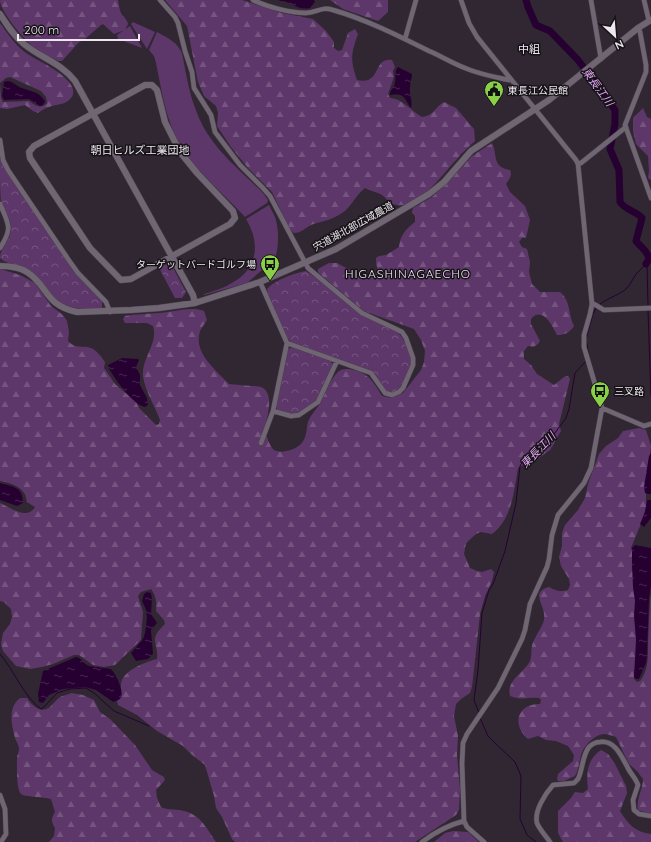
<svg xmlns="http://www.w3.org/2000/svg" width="651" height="842" viewBox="0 0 651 842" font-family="Quicksand,'Noto Sans JP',sans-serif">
<defs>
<pattern id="forest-firs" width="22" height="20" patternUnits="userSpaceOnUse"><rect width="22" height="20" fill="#5e376a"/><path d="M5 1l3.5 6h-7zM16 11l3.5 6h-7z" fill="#755480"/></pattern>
<pattern id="park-crowns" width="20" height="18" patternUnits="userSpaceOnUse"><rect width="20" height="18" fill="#5e376a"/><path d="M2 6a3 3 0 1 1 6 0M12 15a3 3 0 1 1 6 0" fill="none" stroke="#755480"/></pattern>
<pattern id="water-ripples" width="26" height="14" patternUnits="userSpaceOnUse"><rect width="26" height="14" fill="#270032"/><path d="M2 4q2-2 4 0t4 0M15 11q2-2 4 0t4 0" fill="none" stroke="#472550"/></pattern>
</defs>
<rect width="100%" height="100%" fill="#302732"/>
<!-- green -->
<path fill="#5e376a" d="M133 22 155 32 147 49 131 24Z
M130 26 142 48 118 39 117 35Z
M157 32C168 38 177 42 182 53 186 73 189 94 197 113 209 146 239 169 263 193L268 200 267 203 245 217C224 194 199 174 182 148 166 122 162 92 156 63L154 56 149 50Z
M269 205C271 209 273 213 275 217 280 231 279 255 271 268L263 269 247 283 204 295V294C213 291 222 289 230 284 258 270 261 244 246 219Z"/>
<!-- forest -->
<path fill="url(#forest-firs)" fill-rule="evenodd" d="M0 0H118C119 4 119 9 121 13 124 18 127 19 128 24L125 30 114 34 103 24 101 25 84 40 79 42 62 61H58C50 57 42 52 34 47 24 40 0 11 0 0Z
M165 0H242L282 13 313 19 326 31 334 42V48L338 51 342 50 348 33 355 29 358 34C351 53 350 60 357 80 382 86 372 57 392 60L395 67 393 71 394 77 388 94 390 98C403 99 411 111 422 117 435 115 434 108 444 102L456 108 474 129 475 141C469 147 462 152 457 159 444 172 419 209 397 205 390 204 387 199 382 195 377 192 370 191 365 188 357 194 353 203 346 210 334 220 325 220 311 225 305 228 301 233 294 233L289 228 272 192 248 168 231 147 217 126 218 113 216 106 204 96 198 82 187 26Z
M330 0H388V12L378 21 343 9Z
M0 23C8 34 17 48 29 55 38 61 84 81 71 98 66 105 56 104 49 107 45 108 41 111 38 113L33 111 25 105 7 109 0 108ZM10 77 41 91 46 97 47 103C40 110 35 105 29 101L3 102 1 98 0 83 6 78Z
M643 108 647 117 651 119V180L648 178 649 171 648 156 636 144 633 131V118Z
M492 143C498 154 491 167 510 170 513 175 509 179 506 184L510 192 525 206 530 220 526 238H522L519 242 522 247 527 249 530 262 529 272 532 284 540 292H560C571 301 568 314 574 326 569 333 565 335 557 335 552 325 542 306 531 319V324L540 341C536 347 534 347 528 346L524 351V359L531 365 537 374 554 385 564 377 568 376 570 379 559 424 561 431 550 450 540 457 529 461 518 468C514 491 512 519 492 534L481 532 476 534 466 543 464 554 470 568 477 571 482 572 491 569 494 572 492 581 485 596 480 614 472 687 470 693 461 699 456 704 454 716 458 736 457 755 460 789 459 810 456 815 415 842H235L232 839 222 817 216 808 214 796 205 765 191 754 183 746 157 731 137 715 118 705 117 701 121 696C121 691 120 685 122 680 127 669 146 662 157 659 159 642 147 641 165 624L164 620 156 611C157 602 156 596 151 589L141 592 138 596 143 612 141 640 115 665 104 667 93 665 79 655H74L53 664 42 667 30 669 16 666 3 651 1 644 3 633 10 624 12 617 11 609 4 602 0 601V503C10 507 27 521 35 507L27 502C26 499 26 495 24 493 19 485 9 483 0 481V269L20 275 35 283 51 306 63 315 67 321 69 332 68 341C75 348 78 346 87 347 95 348 100 355 105 362L104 368 115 384 136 402 139 408 156 425 159 424 160 420C155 406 145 391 143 376 141 359 159 342 153 326L147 323H125L123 319 125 316C136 314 148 314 160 313 175 312 190 306 204 311L207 320C205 323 202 327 200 331 193 353 216 370 229 384 235 385 259 386 261 387 276 393 266 420 264 432 268 437 269 446 274 450 281 454 294 450 300 445 307 439 306 430 308 422 311 414 317 409 321 402 325 393 331 378 338 372 341 369 344 369 349 369 368 372 373 381 382 396L391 398 403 393 421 370 424 362 425 351 421 340 414 329 364 311 321 275 318 272V269L329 263H337L366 279 373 276 378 271 376 263V258L379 256 386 255 399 247C400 235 406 229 415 222V216L412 212 413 208 432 197 451 179 472 156Z
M639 428 646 430 651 446 646 488V507L642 521 631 548 634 555C636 589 637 622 637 655 637 664 633 670 634 679L637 682 640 681C649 670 648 655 648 642 649 626 649 610 651 594V814L638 810C636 799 643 789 643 779L637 771 629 764 616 737C612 736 608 734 604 734 594 735 584 745 581 755 579 763 579 768 575 776L564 781H558L557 779 558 774 573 761 574 755 568 746 556 741 546 740 538 736 528 739C512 725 516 704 540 704L541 700 539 698C526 697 523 701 510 696 506 680 524 673 530 661 532 656 531 650 532 645 534 640 537 634 540 629 543 624 545 620 544 614 543 603 531 592 549 587 556 591 560 592 568 590L570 585 569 579 561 566 559 557 562 546V533L565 525 578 510 585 498 588 484 599 454 606 446 618 438 623 431Z
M71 693 83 695 94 700 100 712 110 719 135 745 152 770 164 777 165 780 156 790 157 798 161 807C166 810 173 809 179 810 200 813 205 826 216 842H49L54 836 55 828C51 822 51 818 55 812L51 799C44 797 24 797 21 794 16 789 17 765 17 758 17 755 19 752 19 749 19 745 16 741 15 738 11 724 8 707 20 698H27C32 706 41 714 50 707 53 704 56 700 59 698 62 695 68 695 71 693Z
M601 750 608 754 614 762 626 786 627 793 620 811C628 824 635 832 651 834V842H563L558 833V811L571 798 575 792 583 793 588 789C586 774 587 759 601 750Z
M453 831 468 832 479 842H434L445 833Z"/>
<!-- park -->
<path fill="url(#park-crowns)" d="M0 158 5 169 33 211 102 301V308L99 309C66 309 63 308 40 283 36 278 31 271 25 268 17 263 7 265 0 258 0 247 12 239 11 227 10 217 4 210 1 201 0 192 0 168 0 158Z
M165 263 172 266 186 292 182 298H175L158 266Z
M306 271 322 282 359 313 396 331C406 339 408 350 412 361 408 372 397 408 382 387 377 380 376 374 369 370L292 343 287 338 268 294 267 289C275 280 294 273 306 271Z
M292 347 327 359 331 361 333 366 318 400 301 413 291 414 278 410 275 405 287 350Z"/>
<!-- water -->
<path fill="url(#water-ripples)" d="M279 0H314L315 2 310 8C297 11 290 0 280 1Z
M398 67 412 74C412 79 410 82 410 87 409 95 413 101 411 108 407 104 406 97 400 95 396 94 392 95 390 95 390 89 394 88 395 83 396 77 394 71 398 67Z
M7 81C13 81 16 86 22 88 32 92 38 91 45 101L43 105 40 106 29 99 4 100 2 96 4 82Z
M122 358 138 359 139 360 136 367 140 375V385L147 398 148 405 145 407C133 405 114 378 108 367V365Z
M651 453V494H648L645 493 644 487 649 456Z
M0 483C13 487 23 486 23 503L17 506 0 500Z
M647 500H651V518L644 527 640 524 645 512Z
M635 545 651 548V585L649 598 647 654 646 663 639 679H636L634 677 636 640 634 616 635 601 633 587 632 565V548Z
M147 592 151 593 152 599 151 614 157 623 151 630 153 654 148 659 136 661 131 653 143 639 145 633 147 618 146 610 142 601 144 594Z
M76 657C82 658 84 664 89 666L111 669C116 674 124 691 121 697 120 700 116 701 113 702L96 690 85 687 63 689 49 695 43 703 39 702 38 694 43 671Z"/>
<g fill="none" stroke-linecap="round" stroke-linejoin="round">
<!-- stream -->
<path stroke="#270032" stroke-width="1" d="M647 265 648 305
M598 306C606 298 618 296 626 289 631 284 633 278 637 273 640 270 643 267 646 264
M648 310 651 396
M589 358 586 339 593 314 596 308
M0 654C14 670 24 697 41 709L44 707 57 693 70 689 86 688 94 693 114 711 149 726
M479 713 474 700 478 670 482 613 489 590 493 584 505 551 516 503 520 466 523 461 546 445 566 418 569 409 575 373 587 360
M480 718 488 736 495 743 515 762 521 776 520 819 527 835 536 842"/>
<!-- river -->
<path stroke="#270032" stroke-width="7" d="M526 0 528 7 536 25 550 31 578 60 615 110V124L610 149 619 170 620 202C625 210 636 211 642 218L636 241C641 248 647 249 649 259L646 264"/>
<!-- street casing -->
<g stroke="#4b444d" stroke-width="5.5">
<path id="street" d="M160 0 175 17 178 23 185 51 192 72 194 88 211 115 215 132 240 165 263 188 270 196 308 268 362 313 396 329 402 332 406 338 413 358V365L403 388 399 392 392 395 385 393 371 373 287 343
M253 0C267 7 291 13 306 13 317 13 321 6 333 10 365 19 399 36 429 51 441 56 452 63 465 68 479 74 494 77 509 80L510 79
M461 0 469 23 477 37 576 160 578 164 592 304 590 314 584 335V347L602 408 591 468 584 483 558 515 552 535 549 559 547 567 530 604 525 630 522 639 498 688 467 734 463 743 462 763 464 821 467 827 484 842
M591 0 601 59
M644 0 649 21
M638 28 640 32 646 65V72L625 125 651 198
M405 39 416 0
M0 140 3 160 8 170 68 259 78 273 106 302 110 312
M578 164 581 163 626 127
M0 204C9 225 13 228 0 248
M260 282 287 343 273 411 261 443
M592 304H594L604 310 651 308
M602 408 644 426 651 424
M273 411 291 416 299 415 318 402 337 361
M0 795 5 809 6 834 1 842
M422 842C434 833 448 825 464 821
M550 842C546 836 539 829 537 823 534 811 545 794 553 785L574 783 578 779C583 769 582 756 589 747 592 744 595 742 600 742 616 740 622 758 629 770 632 775 636 779 638 785L633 800 634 810 639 814 651 816"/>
</g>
<!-- secondary casing -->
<g stroke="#4b444d" stroke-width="7">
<path id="secondary" d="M0 14C7 25 14 36 24 44 41 58 61 63 75 81L193 295 195 303
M145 85H152L157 90 165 122 180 152 197 173 233 211 235 218 230 224 131 279 121 280 90 248 30 158 29 152 34 146Z
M0 266C9 266 19 267 27 272 49 286 44 305 77 312L131 310 159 308 195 303 260 282 336 249 429 194 444 182 471 151 549 100 638 28 651 20"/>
</g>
<!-- street -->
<use href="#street" stroke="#706673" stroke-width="4.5"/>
<!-- secondary -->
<use href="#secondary" stroke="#706673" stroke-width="6"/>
</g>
<!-- icons -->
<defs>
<g id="civic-pin" transform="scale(1)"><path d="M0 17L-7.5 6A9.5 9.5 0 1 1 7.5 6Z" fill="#89cf48" stroke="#161217"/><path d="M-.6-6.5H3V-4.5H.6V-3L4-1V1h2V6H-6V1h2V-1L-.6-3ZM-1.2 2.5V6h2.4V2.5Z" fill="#111"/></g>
<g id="bus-pin" transform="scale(1)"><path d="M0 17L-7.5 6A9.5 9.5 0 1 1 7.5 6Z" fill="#89cf48" stroke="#161217"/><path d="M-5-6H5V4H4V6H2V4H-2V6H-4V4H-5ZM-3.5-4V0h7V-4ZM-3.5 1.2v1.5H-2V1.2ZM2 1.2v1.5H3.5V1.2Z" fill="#111"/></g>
</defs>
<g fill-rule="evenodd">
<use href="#civic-pin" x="494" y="90"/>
<use href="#bus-pin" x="270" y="264"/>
<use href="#bus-pin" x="600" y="391"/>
</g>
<g text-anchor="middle" stroke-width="3" stroke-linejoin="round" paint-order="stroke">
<!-- poi labels -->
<g font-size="10" fill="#ede8ef" stroke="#161217" text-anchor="start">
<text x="508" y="94">東長江公民館</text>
<text x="256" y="268" text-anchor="end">ターゲットバードゴルフ場</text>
<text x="614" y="395">三叉路</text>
</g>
<!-- street labels -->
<g font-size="10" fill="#ede8ef" stroke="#161217">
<text transform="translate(353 226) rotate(-29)" y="4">宍道湖北部広域農道</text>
</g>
<!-- neighbourhood labels -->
<g font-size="11" fill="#ede8ef" stroke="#161217">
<text x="529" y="53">中組</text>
<text x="140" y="154">朝日ヒルズ工業団地</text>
</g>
<!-- water labels -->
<g font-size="11" font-style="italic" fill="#e2a8f4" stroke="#161217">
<text transform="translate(598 87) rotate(54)" y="4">東長江川</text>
<text transform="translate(538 450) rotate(-46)" y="4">東長江川</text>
</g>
<!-- quarter labels -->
<g font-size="12" letter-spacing="1" fill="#ede8ef" stroke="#161217">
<text x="408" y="278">HIGASHINAGAECHO</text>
</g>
</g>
<!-- north arrow -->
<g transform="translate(615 36) rotate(154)" stroke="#161217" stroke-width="3" paint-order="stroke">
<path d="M0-3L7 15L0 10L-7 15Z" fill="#ede8ef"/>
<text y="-6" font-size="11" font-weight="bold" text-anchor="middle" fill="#ede8ef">N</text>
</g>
<!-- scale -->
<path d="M18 34v6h121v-6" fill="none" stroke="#ede8ef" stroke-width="2"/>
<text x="24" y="34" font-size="12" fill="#ede8ef" stroke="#161217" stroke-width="3" paint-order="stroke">200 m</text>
</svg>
